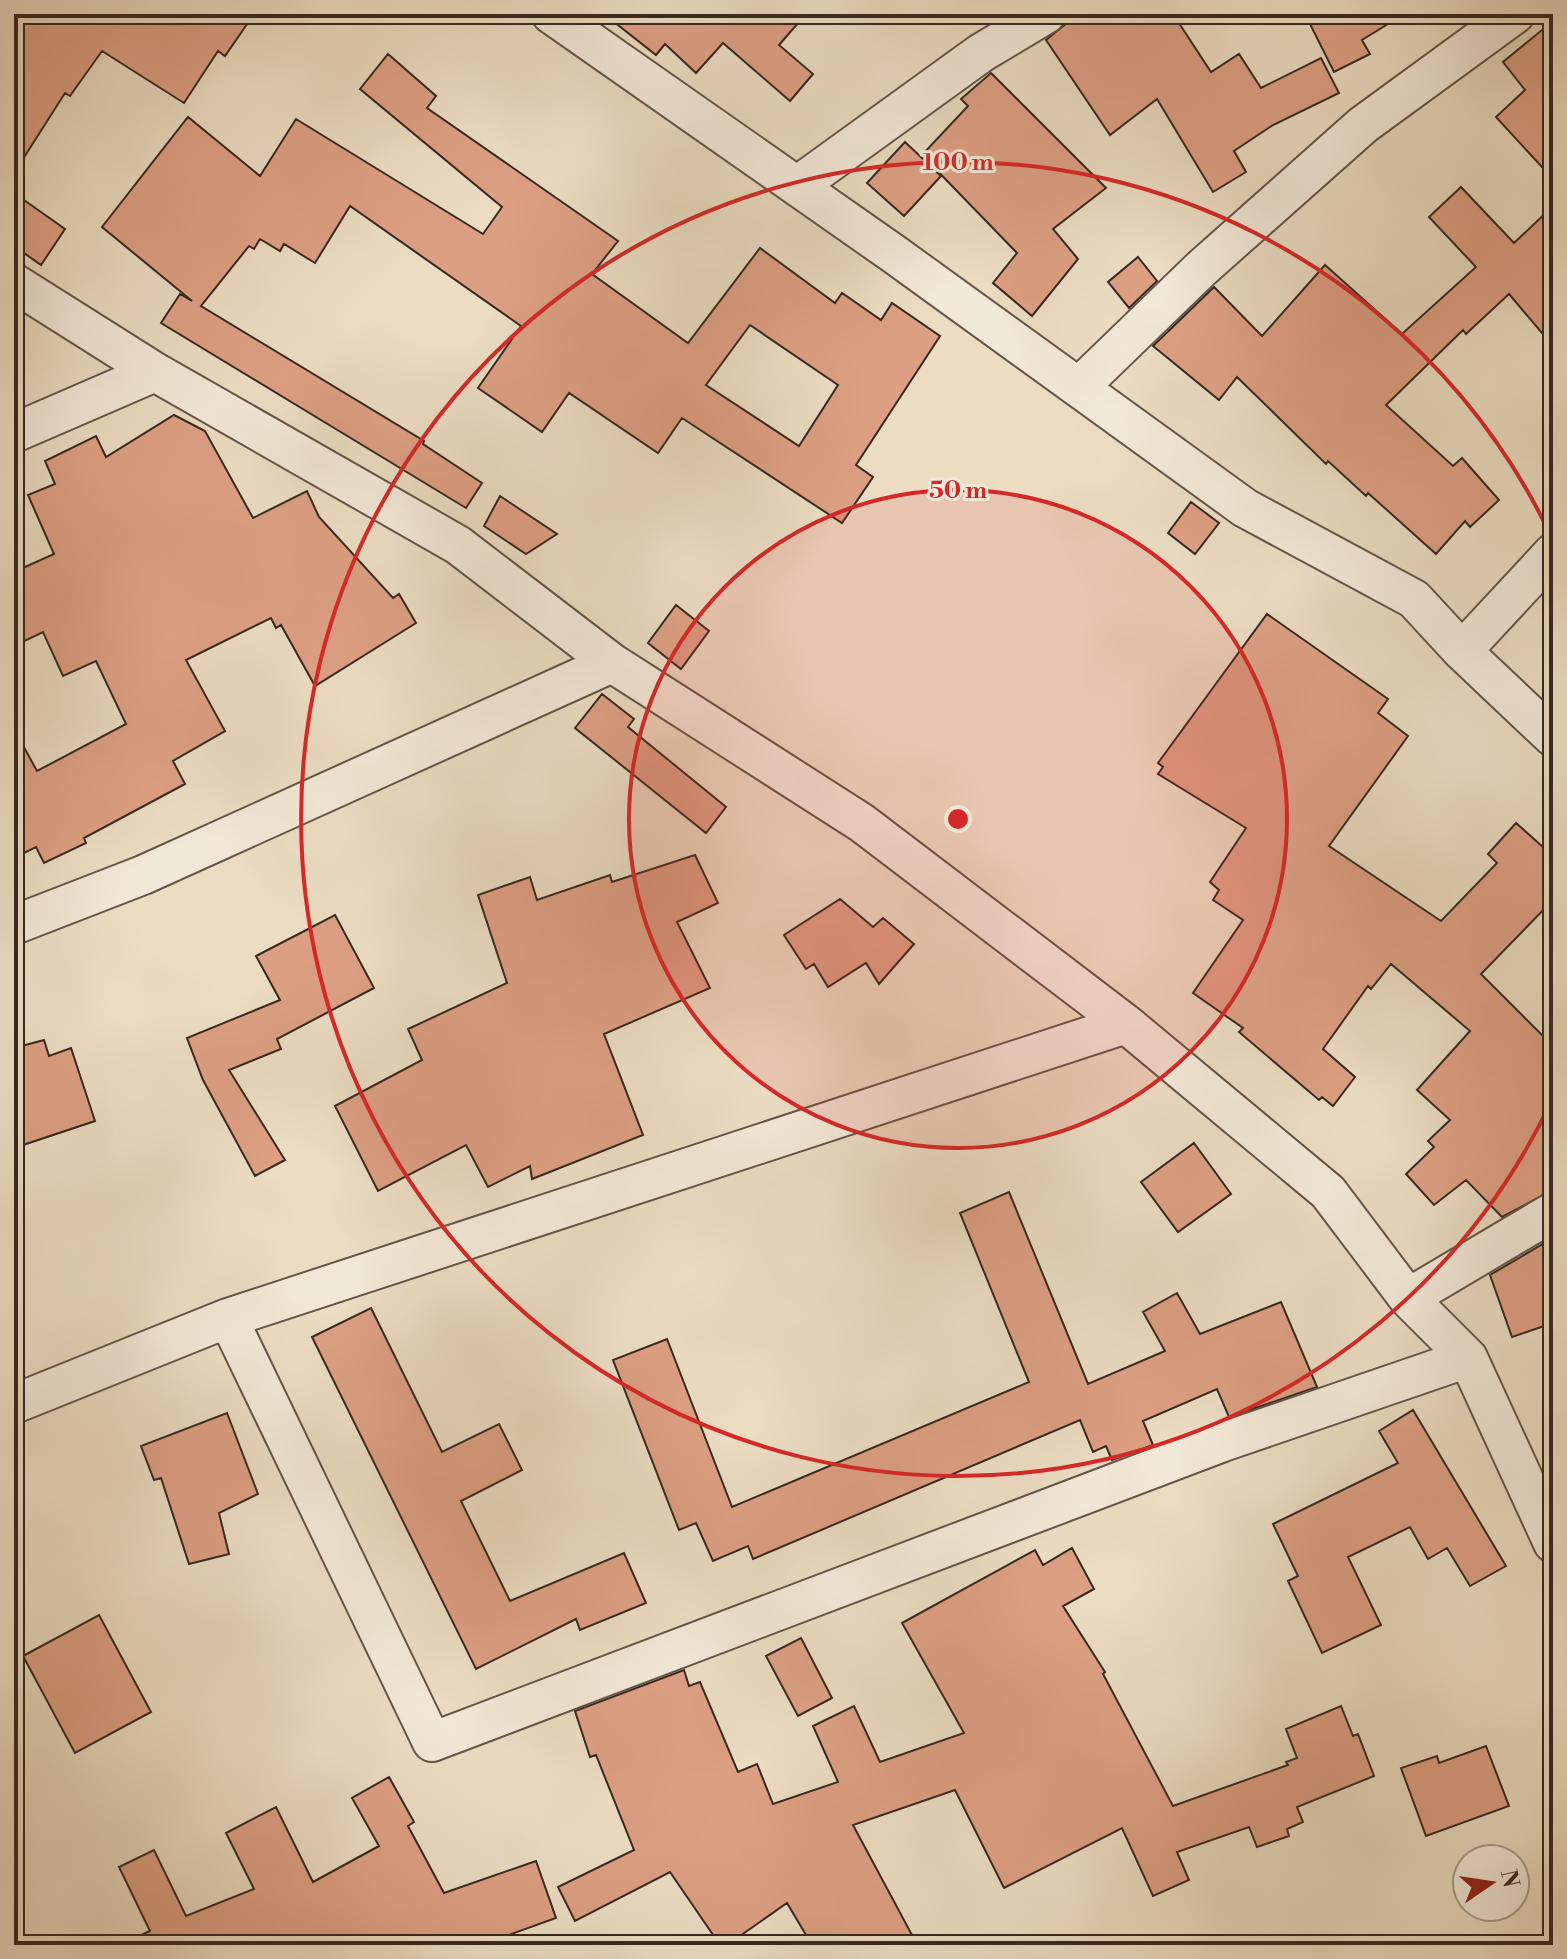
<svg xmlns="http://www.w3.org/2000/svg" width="1567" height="1959" viewBox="0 0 1567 1959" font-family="'Libre Bodoni',serif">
<rect width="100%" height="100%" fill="#ebdcc2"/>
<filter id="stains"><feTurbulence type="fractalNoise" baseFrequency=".0025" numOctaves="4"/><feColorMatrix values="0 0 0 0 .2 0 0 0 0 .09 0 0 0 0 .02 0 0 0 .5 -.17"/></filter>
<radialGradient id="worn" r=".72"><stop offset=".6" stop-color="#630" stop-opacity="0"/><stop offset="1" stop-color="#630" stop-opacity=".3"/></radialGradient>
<!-- building -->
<path fill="#dd9f83" stroke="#37281f" stroke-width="2" fill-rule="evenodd" d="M14 14H254L225 56 218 51 184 103 102 51 70 96 65 93 14 173Z
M604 14H806L779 45 813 74 790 101 723 43 696 73 665 44 656 55Z
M1078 14H1173L1211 72 1239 54 1261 88 1321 58 1339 93 1273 125 1234 151 1246 172 1213 192 1157 99 1110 135 1046 40Z
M1305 14H1404L1362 40 1370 54 1334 72Z
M1553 21V179L1496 117 1525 90 1503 62Z
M388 54 436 96 427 108 618 241 592 274 688 343 760 248 835 303 842 293 881 320 892 303 940 336 856 465 873 477 842 523 682 418 658 453 569 393 542 432 478 388 521 326 350 206 315 263 284 244 280 251 260 239 254 249 249 246 201 306 424 441 423 444 482 483 466 508 161 323 180 294 192 301 102 227 188 117 260 176 296 119 483 234 502 207 360 89ZM750 325 838 385 799 446 706 385Z
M991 73 1106 188 1053 229 1078 259 1032 316 993 283 1017 253 922 155 968 106 961 99Z
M905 142 941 176 904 216 867 183Z
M1461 187 1514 243 1553 206V346L1509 294 1466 334 1463 330 1386 405 1453 466 1462 458 1499 500 1470 527 1465 521 1436 554 1368 493 1366 496 1328 461 1326 464 1237 377 1219 400 1153 346 1214 287 1262 336 1325 265 1402 334 1476 267 1429 217Z
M14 193 65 229 41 265 14 246Z
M1138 257 1157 281 1129 308 1108 282Z
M174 415 205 431 253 518 307 491 319 517 393 598 399 594 416 623 315 686 281 625 276 628 271 618 186 660 225 731 173 761 185 784 84 838 86 843 44 863 36 847 14 858V729L37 771 126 724 96 661 63 676 43 632 14 646V572L54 554 28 495 55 484 45 461 96 436 106 457Z
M500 496 557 534 526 554 484 526Z
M1191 502 1219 523 1195 554 1168 533Z
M676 605 709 631 681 669 648 643Z
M1267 614 1388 699 1378 713 1408 736 1329 846 1441 921 1497 863 1488 854 1516 823 1553 856V900L1481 974 1553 1046V1190L1502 1217 1466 1180 1434 1205 1406 1174 1434 1147 1428 1141 1450 1120 1417 1090 1470 1031 1391 964 1371 989 1368 986 1323 1049 1355 1077 1333 1106 1322 1097 1319 1100 1239 1032 1243 1028 1193 993 1243 920 1213 900 1219 890 1210 882 1246 828 1158 774 1163 767 1158 763Z
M602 694 634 719 628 727 726 807 706 833 575 728Z
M695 855 718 903 677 922 710 988 604 1034 643 1135 532 1179 530 1166 488 1187 466 1145 378 1191 335 1106 422 1060 408 1029 507 983 478 895 530 877 537 900 610 875 612 882Z
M840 899 873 927 883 918 914 944 879 984 866 963 828 987 814 964 806 969 784 935Z
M335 915 374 988 277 1039 281 1049 229 1070 285 1160 255 1176 203 1080 187 1038 280 1000 256 956Z
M44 1040 49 1056 71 1048 95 1121 14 1148V1048Z
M1194 1143 1231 1194 1178 1232 1141 1182Z
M1009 1192 1088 1384 1165 1351 1143 1312 1177 1293 1200 1334 1281 1302 1317 1387 1229 1417 1217 1389 1143 1421 1153 1445 1112 1460 1106 1446 1093 1452 1080 1420 753 1559 748 1546 713 1561 696 1523 679 1530 613 1360 667 1339 732 1507 1029 1382 960 1213Z
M1553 1238V1323L1512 1337 1490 1275Z
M371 1308 442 1452 499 1424 522 1470 461 1501 510 1601 624 1553 646 1603 580 1630 576 1619 476 1669 312 1337Z
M1413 1410 1506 1566 1470 1586 1447 1548 1428 1559 1410 1527 1348 1557 1381 1625 1322 1653 1288 1581 1298 1576 1273 1524 1398 1463 1379 1431Z
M227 1413 258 1494 219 1513 229 1554 189 1564 161 1478 154 1480 141 1446Z
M1072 1548 1094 1589 1063 1606 1105 1672 1103 1674 1173 1806 1288 1765 1286 1762 1297 1758 1286 1729 1341 1706 1353 1736 1358 1734 1374 1776 1297 1807 1303 1822 1287 1829 1289 1836 1257 1847 1249 1827 1177 1852 1189 1880 1153 1896 1122 1828 1004 1888 955 1790 853 1825 912 1935 892 1945H812L787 1903 727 1945H720L670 1872 575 1921 558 1887 634 1850 596 1755 590 1757 575 1711 684 1670 689 1686 700 1682 738 1772 757 1764 773 1804 838 1782 813 1726 854 1706 880 1762 964 1733 902 1623 1035 1550 1043 1565Z
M99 1615 151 1712 75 1753 23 1656Z
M801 1638 832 1698 798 1716 766 1656Z
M1486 1746 1509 1806 1426 1836 1401 1768 1437 1756 1439 1763Z
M389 1777 414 1822 408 1826 444 1893 536 1861 556 1918 481 1945H120L150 1931 119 1867 154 1850 186 1916 254 1889 226 1833 276 1807 313 1882 379 1846 352 1798Z"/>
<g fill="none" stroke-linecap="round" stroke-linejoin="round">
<!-- street casing -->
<g stroke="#645548" stroke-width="42">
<path id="street" d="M551 14 894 254 1245 508 1414 599 1462 651 1553 737
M797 186 981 53 1046 14
M14 283 155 372 458 545 612 663 862 823 1126 1024
M1079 387 1202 268 1363 125 1515 14
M14 433 155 372
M1462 651 1553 553
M14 925 143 875 612 663
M1553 1212 1408 1298 1468 1358 1553 1543
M228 1318 432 1742 1223 1442 1468 1358
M14 1404 228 1318 1126 1024 1328 1192 1408 1298"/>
</g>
<!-- street -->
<use href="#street" stroke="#f2e8d7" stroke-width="38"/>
</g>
<!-- distance rings -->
<circle cx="958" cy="819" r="329" fill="#d62828" fill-opacity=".12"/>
<g fill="none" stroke="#d62828" stroke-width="4">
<circle cx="958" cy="819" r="329"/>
<path d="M1551 1102A657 657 0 1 1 1551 536"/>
</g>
<circle cx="958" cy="819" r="12" fill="#d62828" stroke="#f2e8d7" stroke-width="4"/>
<g font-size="24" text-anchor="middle" font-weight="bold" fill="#d62828" stroke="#f2e8d7" stroke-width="6" stroke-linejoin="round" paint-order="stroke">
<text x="958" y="170">100 m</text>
<text x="958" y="498">50 m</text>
</g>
<!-- margin -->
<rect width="1567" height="1959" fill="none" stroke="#ebdcc2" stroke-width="48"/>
<rect x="16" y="16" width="1535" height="1927" fill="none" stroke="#37281f" stroke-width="4"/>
<rect x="24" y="24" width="1519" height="1911" fill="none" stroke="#37281f" stroke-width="2"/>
<!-- north arrow -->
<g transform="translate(1491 1883) rotate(77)"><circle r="38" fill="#f2e8d7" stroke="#a79b8d" stroke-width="2"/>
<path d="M0-6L14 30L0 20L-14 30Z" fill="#8f2418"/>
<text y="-12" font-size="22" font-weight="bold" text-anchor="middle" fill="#37281f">N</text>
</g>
<rect width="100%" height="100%" filter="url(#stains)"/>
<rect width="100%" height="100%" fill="url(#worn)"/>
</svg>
